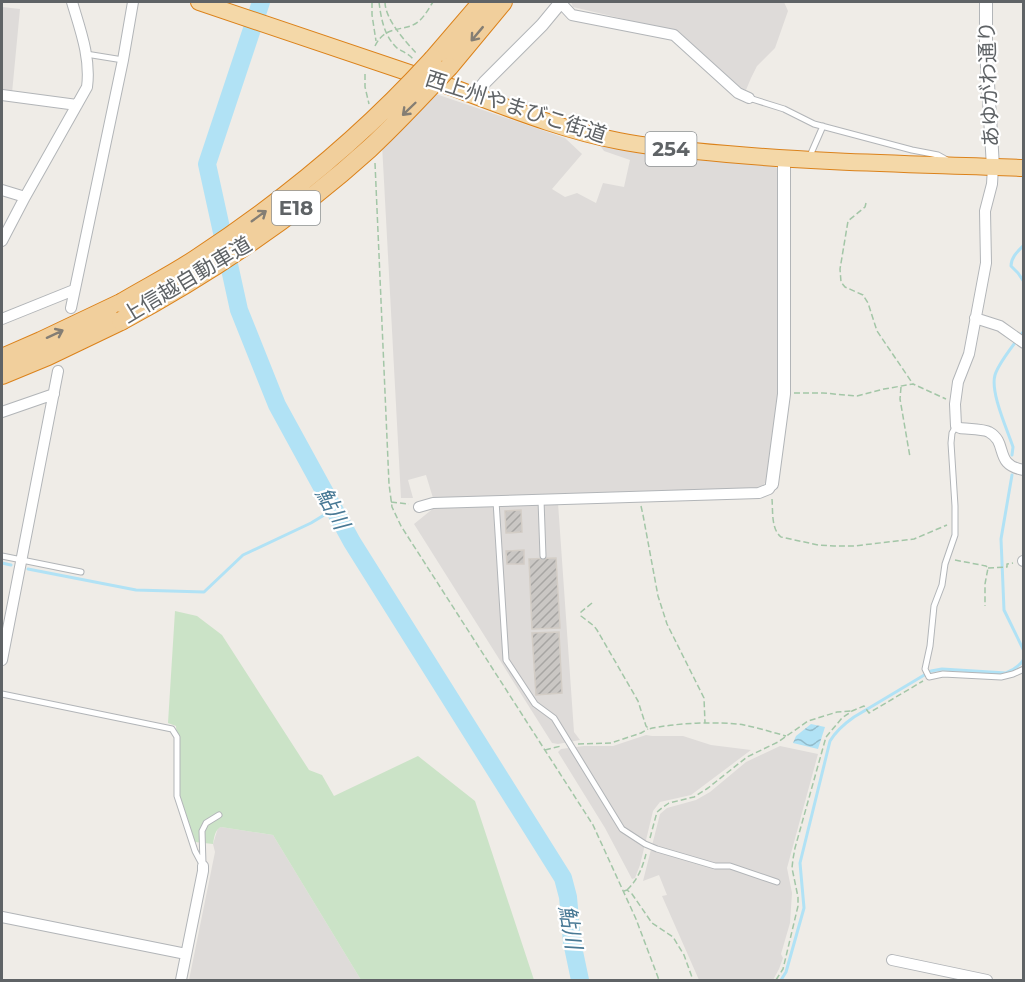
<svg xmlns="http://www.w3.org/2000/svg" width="1025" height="982" viewBox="0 0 1025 982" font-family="Montserrat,'Noto Sans JP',sans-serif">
<defs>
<pattern id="water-waves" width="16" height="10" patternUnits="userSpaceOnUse" patternTransform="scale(1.5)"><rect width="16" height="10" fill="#b1e2f5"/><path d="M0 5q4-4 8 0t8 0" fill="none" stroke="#93bbca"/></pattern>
<pattern id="building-hatch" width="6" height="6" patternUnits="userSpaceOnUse" patternTransform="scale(1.5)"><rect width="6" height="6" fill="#cac7c4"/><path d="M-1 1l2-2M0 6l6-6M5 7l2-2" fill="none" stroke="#a7a5a3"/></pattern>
</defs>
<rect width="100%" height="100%" fill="#efece7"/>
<!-- industrial -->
<path fill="#dedbd9" d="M571 2H784L788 11 775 48 757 66 751 78 746 90 742 89 679 32 573 7Z
M2 7 20 9 12 93 2 92Z
M433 93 565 138 582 154 552 189 565 197 577 193 596 203 603 183 624 187 630 160 604 151 599 144 676 158 773 165 779 170V400L766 482 758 490 433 498 426 475 408 480 413 498H401L382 144Z
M558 503 574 732 580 740 558 744 552 743 414 524 435 507Z
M646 735 652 736H683L711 745 751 750 691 795 660 802 653 811 640 865 635 878 632 879 605 828 558 752 561 749 584 746H613Z
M780 746 818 754 787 868 792 893 790 923 781 954 783 958 779 969 773 980H699L662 896 667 895 659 875 643 881 660 814 667 808 696 800 710 792 746 762Z
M221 827 273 835 361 980H189L215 852 213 844 217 831 218 828Z"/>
<!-- grass -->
<path fill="#cbe3c7" d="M175 611 197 616 222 635 309 770 322 775 334 796 418 756 475 801 534 980H361L273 835 221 827C215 829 214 838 213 844L195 842 180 796 176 726 168 723Z"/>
<!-- water -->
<path fill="url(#water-waves)" d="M811 724 825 727 818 749 793 743 796 736Z"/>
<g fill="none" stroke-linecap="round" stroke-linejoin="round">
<!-- stream -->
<path stroke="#b1e2f5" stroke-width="3" d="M1024 245C1018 251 1011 257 1011 266L1018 273 1024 282
M1012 455 1013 447C1007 429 990 392 995 375 999 362 1015 343 1024 331
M1012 475 1001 539 1004 610 1024 651
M2 563 11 565
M28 569 136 590 204 592 243 555 311 523 334 509
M781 980 786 972 804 908 800 863 830 741C836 731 844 724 854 717L931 671 942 669 1006 673C1013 670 1020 666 1024 659"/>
<!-- river -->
<path stroke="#b1e2f5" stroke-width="18" d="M261 2 207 164 239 310 277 405 352 542 563 878 568 897 572 942 580 980"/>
</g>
<!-- building -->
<path fill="url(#building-hatch)" stroke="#d3cdc6" stroke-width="1.5" d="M521 510 522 532 506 533 505 511Z
M524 550V564H507L506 551Z
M556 558 560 628 532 629 529 559Z
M559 632 562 693 536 695 532 633Z"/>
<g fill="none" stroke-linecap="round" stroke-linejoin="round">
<!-- service casing -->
<g stroke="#b2b5b8" stroke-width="7">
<path id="service" d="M86 54 123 60
M749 98 784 109 814 124 912 150 938 155 947 160
M809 158 823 126
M956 426 952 433 951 443 955 506V535L945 564 942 585 934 606 930 646 925 669 929 677 943 674 1001 677 1013 674 1024 669
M541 500 543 556
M496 501 506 660 535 704 554 718 622 829 645 844 657 849 715 866H730L777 882
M2 556 81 572
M2 694 172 729 177 737V796L195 851 203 866
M203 864 202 831 206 823 219 815"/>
</g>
<!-- minor casing -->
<g stroke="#b2b5b8" stroke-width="12">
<path id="minor" d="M560 2 572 15 674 35 738 93 749 98
M2 95 77 105
M993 167 992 184 985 211 986 263 969 354 958 382 955 404 956 426 960 428C967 429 984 429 989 432 1009 443 993 465 1024 470
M2 190 25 197
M2 241 25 197 87 87C91 58 80 29 72 2
M71 308 123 60 133 2
M975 318 1000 326 1024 343
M2 319 74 290
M2 412 54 394
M419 507 433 503 759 493 769 489 772 484
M1023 561H1024
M2 660 58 371
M2 917 186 954
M892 960 987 980
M181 980 203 871V866"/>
</g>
<!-- tertiary casing -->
<g stroke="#b2b5b8" stroke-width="14">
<path id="tertiary" d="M986 2V50L993 167
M475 95 485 82 542 25 561 2
M772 484 784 394V159"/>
</g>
<!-- trunk casing -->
<g stroke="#db821b" stroke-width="18">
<path id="trunk" d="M199 2 454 88C508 108 562 130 619 141 655 148 691 151 727 154 826 163 925 164 1024 168"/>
</g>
<!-- motorway casing -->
<g stroke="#db821b" stroke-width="20">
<path id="motorway" d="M433 59 482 2
M449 67 503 2
M2 358 41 341 121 303
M2 375 48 356 121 321"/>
</g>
<!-- path -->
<path stroke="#a3c6a7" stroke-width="1.5" stroke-dasharray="6 3" stroke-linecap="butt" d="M372 2V15L376 41
M379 2C381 18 384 36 397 48 403 52 409 54 413 59
M385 2C385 19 405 41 417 54
M375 46C386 23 406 33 419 21 425 16 429 8 433 2
M365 74V87L369 104
M375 163 389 484 392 507 401 526 593 825 636 919 659 980
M866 203 865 207 848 221 840 269 841 282 845 287 863 295 868 303 877 331 913 384
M901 387 900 399 910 457
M794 393H823L857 396 884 389 913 384 946 399
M772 499C773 511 771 529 781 537L818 545 834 546H854L914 539 947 525
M391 502 409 504
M641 506 643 515 658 596 667 624 704 698 705 723
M955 560 986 566 988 568 985 584V606
M988 568 1007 567V564L1013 563
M592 603 581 612V616L594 626 597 630 638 701 646 726 649 729C672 723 721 721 744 725 758 728 772 732 786 736
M578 744 611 743 641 733 648 729
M545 750 561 746
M650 838 657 812 663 807 669 803 694 797 708 788 747 757 778 742 808 721 837 712 851 711
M627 890C638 879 642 869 646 854
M624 891 627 890 632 894 652 923 673 937 684 955 693 980
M776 980 783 969 798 906V897L792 868 793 859 795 848 826 737 842 718 852 711 864 706 869 713 923 681"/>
<!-- service -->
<use href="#service" stroke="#fff" stroke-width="5"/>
<!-- minor -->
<use href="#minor" stroke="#fff" stroke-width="10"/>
<!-- tertiary -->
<use href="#tertiary" stroke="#fff" stroke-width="12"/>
<!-- trunk -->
<use href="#trunk" stroke="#f4d8a8" stroke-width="16"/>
<!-- motorway -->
<use href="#motorway" stroke="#f1cf9c" stroke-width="18"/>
<!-- motorway-bridge casing -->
<g stroke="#db821b" stroke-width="20" stroke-linecap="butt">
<path id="motorway-bridge" d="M121 303C146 288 172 275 196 259 283 202 363 136 433 59
M121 321C210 273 294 217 369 149 397 123 423 95 449 67"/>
</g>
<!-- motorway-bridge -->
<use href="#motorway-bridge" stroke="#f1cf9c" stroke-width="18"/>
</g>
<!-- one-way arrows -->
<defs><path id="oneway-shaft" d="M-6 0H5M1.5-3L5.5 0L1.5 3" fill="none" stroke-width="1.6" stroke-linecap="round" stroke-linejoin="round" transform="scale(1.5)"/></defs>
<g stroke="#847e74">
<use href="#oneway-shaft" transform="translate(477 34) rotate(130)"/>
<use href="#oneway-shaft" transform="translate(409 109) rotate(136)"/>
<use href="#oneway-shaft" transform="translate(259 216) rotate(-36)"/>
<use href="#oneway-shaft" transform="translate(55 334) rotate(-25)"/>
</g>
<g text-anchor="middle" stroke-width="4.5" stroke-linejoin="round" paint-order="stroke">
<!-- shield labels -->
<g fill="#fff" stroke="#8f9294" stroke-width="1.5">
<rect x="645.5" y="132" width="51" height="34" rx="4.5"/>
<rect x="272" y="191" width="48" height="34" rx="4.5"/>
</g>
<g font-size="20" font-weight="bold" fill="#5f6366">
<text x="671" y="156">254</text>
<text x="296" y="215">E18</text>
</g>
<!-- street labels -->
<g font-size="21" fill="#5f6366" stroke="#fff">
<text transform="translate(989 84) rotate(-92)" y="7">あゆがわ通り</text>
<text transform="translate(516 107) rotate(18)" y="7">西上州やまびこ街道</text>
<text transform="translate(187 280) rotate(-31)" y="7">上信越自動車道</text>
</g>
<!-- water labels -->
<g font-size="22" font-style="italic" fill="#487995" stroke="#fff">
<text transform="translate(333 508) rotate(61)" y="8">鮎川</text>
<text transform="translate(571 927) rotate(80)" y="8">鮎川</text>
</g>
</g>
<!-- border -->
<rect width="1025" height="982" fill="none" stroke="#5f6366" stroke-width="6"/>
</svg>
